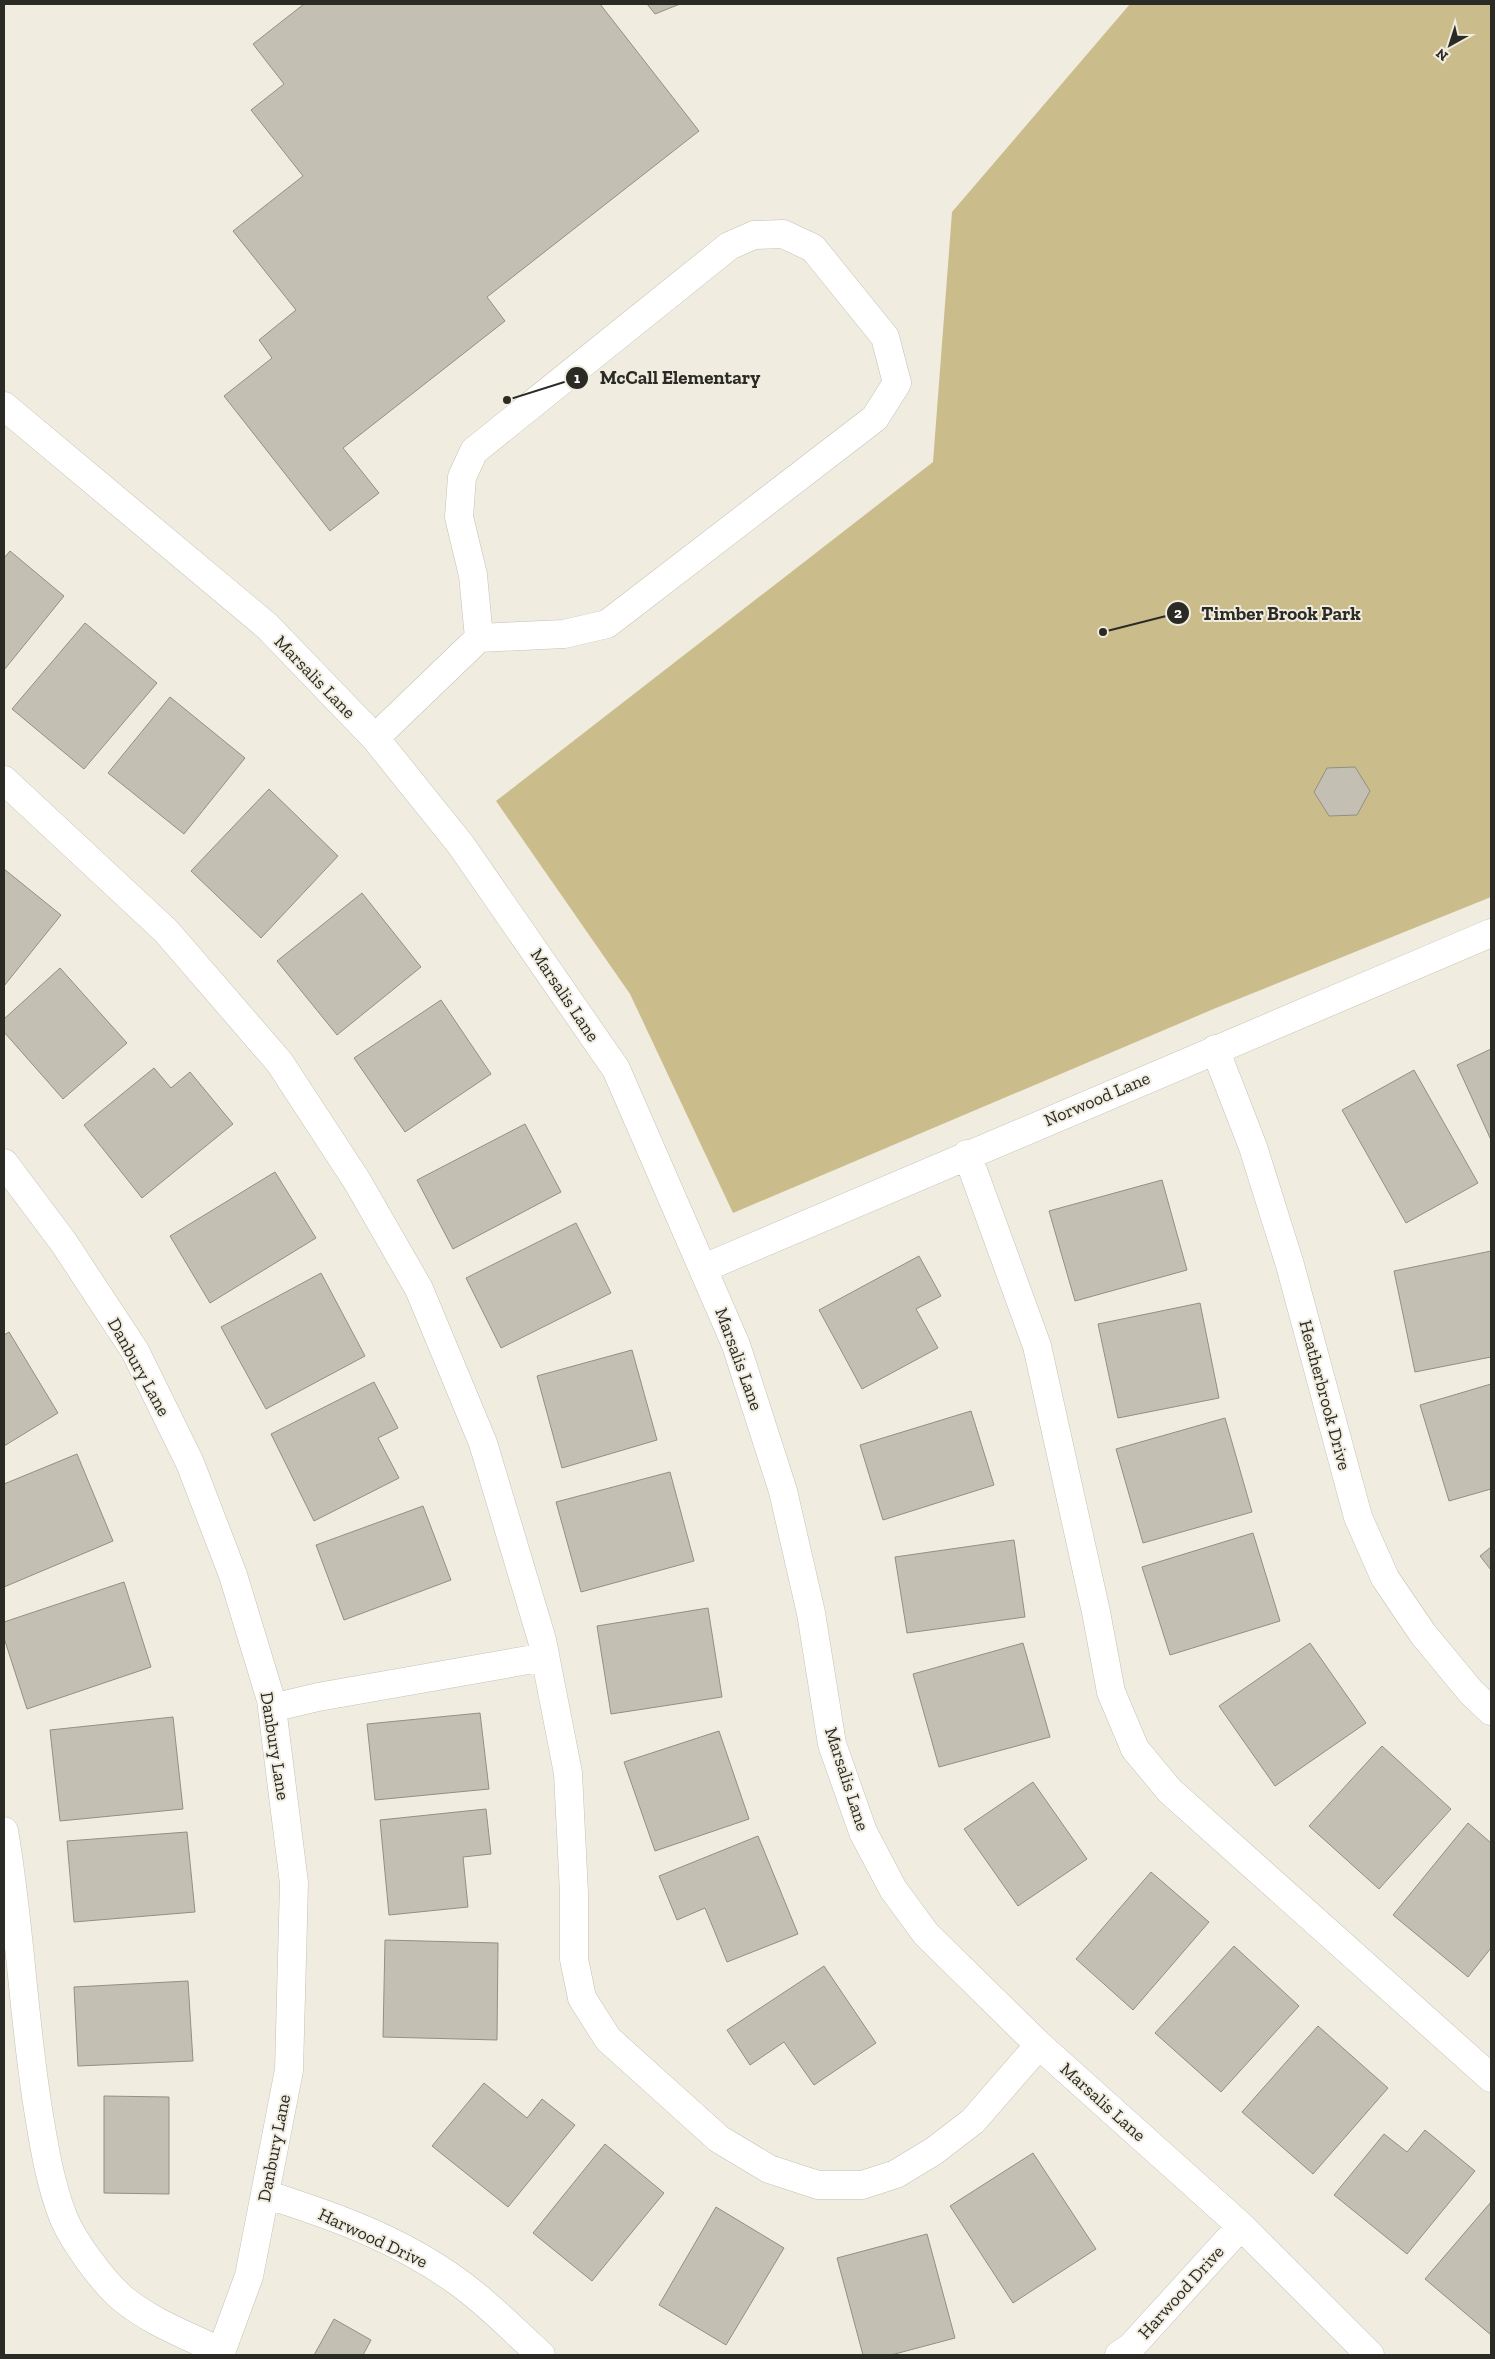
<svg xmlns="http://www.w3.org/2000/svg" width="1495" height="2359" viewBox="0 0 1495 2359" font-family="'Zilla Slab',serif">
<rect width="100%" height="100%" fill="#f0ede0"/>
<!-- green -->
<path fill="#cbbd8b" d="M1130 4H1491V897L1216 1008 733 1213 630 994 496 801 933 462 952 212Z"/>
<!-- building -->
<path fill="#c3c0b3" stroke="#928f83" d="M304 4H600L699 131 487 297 505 321 343 448 379 493 330 531 224 396 272 358 259 340 296 310 233 231 303 176 251 110 284 84 253 44Z
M647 4H680L655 14Z
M10 551 64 596 4 670V558Z
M85 623 157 683 84 769 12 709Z
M170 697 245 758 184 834 108 773Z
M1355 767 1370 791 1357 815 1329 816 1314 792 1327 768Z
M269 789 338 856 261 938 191 871Z
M4 869 61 915 4 986Z
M362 893 421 967 337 1035 277 961Z
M60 968 127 1043 63 1099 4 1032V1019Z
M441 1000 491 1074 405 1132 354 1058Z
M1491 1049V1140L1457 1065Z
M154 1068 171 1088 190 1072 233 1124 142 1198 84 1125Z
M1414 1070 1478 1183 1406 1223 1342 1110Z
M525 1124 561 1192 453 1249 417 1180Z
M275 1172 316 1238 210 1303 170 1236Z
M1162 1180 1187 1270 1075 1301 1049 1211Z
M576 1223 611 1293 501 1348 466 1278Z
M1491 1251V1357L1415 1372 1394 1271Z
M919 1256 941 1296 916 1309 938 1348 862 1389 819 1310Z
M321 1273 365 1356 266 1409 221 1327Z
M1200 1303 1219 1398 1118 1418 1098 1324Z
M9 1332 58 1413 4 1446V1335Z
M632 1350 657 1440 562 1468 537 1376Z
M374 1382 398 1428 378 1438 399 1478 314 1521 271 1434Z
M1491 1384V1489L1449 1501 1420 1405Z
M971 1411 994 1485 883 1520 860 1445Z
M1225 1418 1252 1512 1143 1543 1116 1449Z
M77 1454 113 1541 4 1587V1484Z
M670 1472 694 1561 581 1592 556 1502Z
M423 1506 451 1580 344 1620 316 1545Z
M1253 1533 1280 1621 1170 1655 1142 1567Z
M1014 1540 1025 1617 907 1633 895 1557Z
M1491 1547V1570L1480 1556Z
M124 1582 151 1667 27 1709 4 1638V1622Z
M708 1608 722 1697 611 1714 597 1626Z
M1023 1643 1050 1737 939 1767 913 1674Z
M1310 1643 1366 1723 1275 1786 1219 1706Z
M480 1713 489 1789 375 1800 367 1724Z
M173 1717 183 1809 60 1821 50 1730Z
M719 1731 749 1819 655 1851 624 1762Z
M1382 1746 1451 1809 1379 1889 1309 1826Z
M1033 1782 1087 1859 1018 1906 964 1829Z
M486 1809 491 1854 463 1857 468 1907 389 1915 380 1820Z
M1468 1823 1491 1843V1948L1468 1977 1393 1915Z
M187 1832 195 1912 74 1922 67 1841Z
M758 1836 798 1934 727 1962 705 1908 677 1920 659 1876Z
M1151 1872 1209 1922 1133 2010 1076 1959Z
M385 1940 498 1943 497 2040 383 2037Z
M1234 1946 1299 2006 1221 2092 1155 2033Z
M824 1966 876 2043 814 2085 784 2042 750 2065 727 2030Z
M188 1981 193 2061 78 2066 74 1987Z
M1318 2026 1388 2088 1313 2174 1242 2112Z
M484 2083 527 2118 542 2099 575 2125 508 2207 432 2146Z
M104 2096 169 2097V2194L104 2193Z
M1425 2130 1475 2171 1407 2254 1334 2195 1384 2134 1407 2152Z
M605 2144 664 2193 592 2281 533 2233Z
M1033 2153 1096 2249 1013 2303 950 2206Z
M1491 2202V2335L1425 2279Z
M716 2207 784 2248 726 2345 659 2305Z
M927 2234 955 2338 891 2355H863L837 2258Z
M334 2319 371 2340 363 2355H314Z"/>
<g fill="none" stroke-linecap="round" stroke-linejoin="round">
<!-- minor casing -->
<g stroke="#c5c1b5" stroke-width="29">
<path id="minor" d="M4 406 267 626 375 738 461 845 616 1069 736 1345 783 1491 811 1613 832 1744 863 1832 893 1889 926 1934 1039 2045 1241 2226 1370 2355
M375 738 479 638 564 634 607 624 875 418 897 383 885 337 813 248 783 234 754 235 729 246 474 451 462 477 459 517 473 575 479 638
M4 780 166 931 280 1063 357 1181 419 1289 483 1443 542 1640 568 1773 574 1893V1959L582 1998 608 2039 719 2139 769 2169 818 2185H862L896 2174 934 2151 973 2121 1039 2045
M1215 1049 1253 1147 1290 1265 1358 1517 1385 1578 1423 1634 1471 1692 1491 1711
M967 1154 1037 1346 1096 1612 1111 1692 1135 1749 1170 1791 1491 2078
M4 1163 64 1243 135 1351 190 1463 233 1575 271 1700 294 1883 289 2070 249 2276 220 2355
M704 1268 1491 933
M272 1708 318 1697 545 1657
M4 1831C20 1923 23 2016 38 2109 44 2146 50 2184 64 2219 74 2242 103 2282 122 2298 152 2323 187 2335 221 2352
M265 2194C334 2216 399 2239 458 2282 488 2303 514 2331 541 2355
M1119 2355 1131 2347 1241 2226"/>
</g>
<!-- minor -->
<use href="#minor" stroke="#fff" stroke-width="28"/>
</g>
<g text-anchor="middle" stroke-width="4" stroke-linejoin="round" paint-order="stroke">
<!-- street labels -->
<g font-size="18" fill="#2b2a25" stroke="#f0ede0">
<text transform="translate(315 677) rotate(46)" y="6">Marsalis Lane</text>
<text transform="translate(565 995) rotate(56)" y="6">Marsalis Lane</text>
<text transform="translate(1097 1099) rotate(-23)" y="6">Norwood Lane</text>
<text transform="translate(739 1359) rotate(70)" y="6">Marsalis Lane</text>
<text transform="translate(139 1367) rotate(61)" y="6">Danbury Lane</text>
<text transform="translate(1325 1395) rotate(75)" y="6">Heatherbrook Drive</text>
<text transform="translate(275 1746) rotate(81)" y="6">Danbury Lane</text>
<text transform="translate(847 1779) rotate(72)" y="6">Marsalis Lane</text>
<text transform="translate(1103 2102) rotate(42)" y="6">Marsalis Lane</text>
<text transform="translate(274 2148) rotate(-79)" y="6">Danbury Lane</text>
<text transform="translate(373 2238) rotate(25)" y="6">Harwood Drive</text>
<text transform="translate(1181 2292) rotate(-48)" y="6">Harwood Drive</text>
</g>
</g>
<!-- callouts -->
<path fill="none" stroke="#2b2a25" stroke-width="2" d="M507 400L577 378M1103 632L1178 613"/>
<g fill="#2b2a25" stroke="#f0ede0" stroke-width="2">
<circle cx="507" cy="400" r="5"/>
<circle cx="1103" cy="632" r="5"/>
<circle cx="577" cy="378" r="12"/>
<circle cx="1178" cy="613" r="12"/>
</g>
<g font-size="15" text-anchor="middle" font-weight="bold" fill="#fff">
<text x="577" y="383">1</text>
<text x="1178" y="618">2</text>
</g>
<g font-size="19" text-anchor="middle" font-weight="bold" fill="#2b2a25" stroke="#f0ede0" stroke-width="4" stroke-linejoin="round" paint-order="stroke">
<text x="680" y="384">McCall Elementary</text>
<text x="1281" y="620">Timber Brook Park</text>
</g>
<!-- border -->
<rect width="1495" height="2359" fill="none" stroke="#2b2a25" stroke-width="10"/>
<!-- north arrow -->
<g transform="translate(1450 45) rotate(219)" stroke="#f0ede0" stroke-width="4" paint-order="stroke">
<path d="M0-4L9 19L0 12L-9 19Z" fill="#2b2a25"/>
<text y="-8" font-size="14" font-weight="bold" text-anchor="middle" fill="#2b2a25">N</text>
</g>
</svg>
